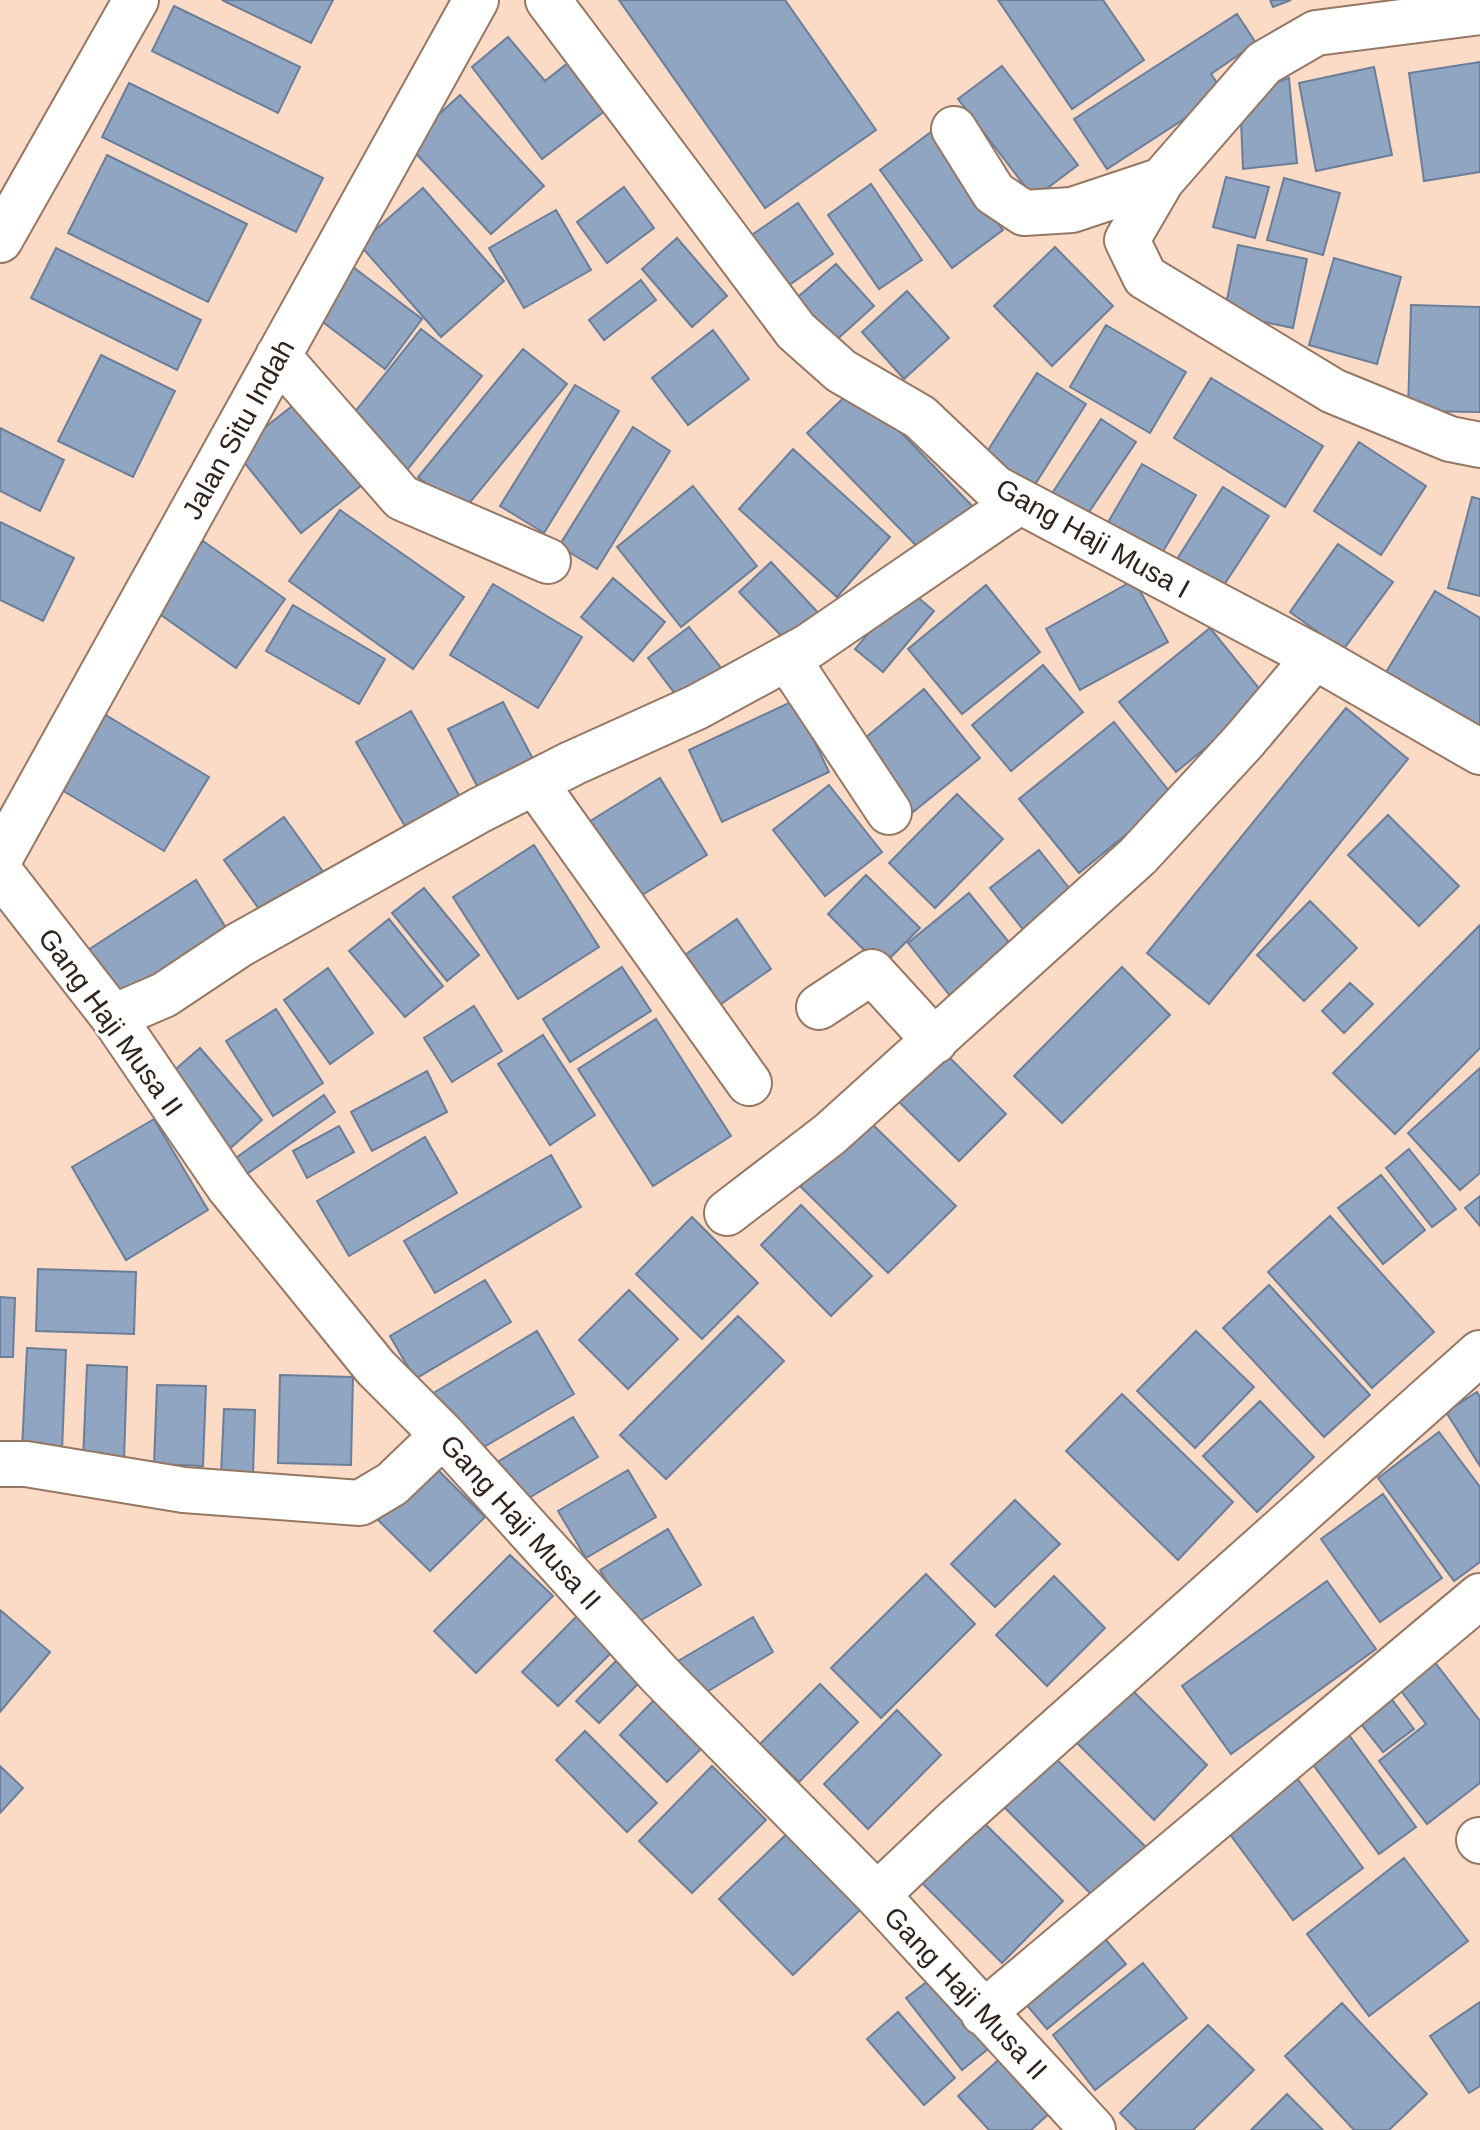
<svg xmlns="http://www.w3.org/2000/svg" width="1480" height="2130" viewBox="0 0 1480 2130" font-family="Helvetica,sans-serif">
<rect width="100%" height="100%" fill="#fcdbc6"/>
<!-- building -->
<path fill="#90a5c1" stroke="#6b7e99" stroke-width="2" d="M222 0H333L311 43Z
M619 0H785L876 130 765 208Z
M998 0H1103L1144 60 1072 109Z
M1270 0H1291L1273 7Z
M174 6 300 67 278 113 152 51Z
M1237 14 1256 43 1211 74 1224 93 1107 169 1074 119Z
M508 37 545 81 569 62 606 110 542 159 472 67Z
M1480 62V172L1424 181 1409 73Z
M1002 66 1078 165 1034 198 958 99Z
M1374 67 1392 155 1316 171 1299 83Z
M1289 78 1297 163 1243 169 1240 96Z
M129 83 323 178 296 232 102 137Z
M460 95 544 186 491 234 407 144Z
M931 132 1003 230 952 268 880 170Z
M107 155 247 224 208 302 68 233Z
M1226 177 1269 187 1255 238 1213 227Z
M1284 178 1340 193 1323 255 1267 240Z
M871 184 922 260 879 289 828 215Z
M624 187 654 228 607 263 577 222Z
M423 188 504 281 441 337 359 244Z
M798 203 833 254 778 293 743 241Z
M556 210 591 270 524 308 489 248Z
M677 238 727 296 692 327 642 269Z
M1238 245 1307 259 1293 328 1224 314Z
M1055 247 1113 306 1052 366 994 306Z
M56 248 201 320 177 370 31 298Z
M1334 258 1401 277 1377 364 1309 345Z
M349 264 422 319 385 369 311 313Z
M836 264 874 306 823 352 784 309Z
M641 280 656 300 604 340 589 320Z
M907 291 949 338 904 379 862 332Z
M1411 305 1480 307V412L1408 411Z
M1106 325 1186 372 1150 433 1070 387Z
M421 329 482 376 407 470 346 423Z
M713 330 749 379 688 425 652 378Z
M523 349 567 384 462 512 418 477Z
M101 355 175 391 133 477 58 441Z
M1037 373 1086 404 1027 497 978 466Z
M1211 378 1323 446 1285 507 1174 438Z
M575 385 619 411 544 533 500 506Z
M856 386 980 514 931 561 807 433Z
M305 396 371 478 301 533 235 451Z
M1101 419 1136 442 1079 527 1045 504Z
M633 427 670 451 597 569 559 546Z
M0 428 64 460 40 511 0 491Z
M1359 442 1426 486 1381 555 1314 511Z
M793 449 890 537 837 597 739 509Z
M1142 464 1196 495 1154 567 1100 536Z
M693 486 757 566 681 627 617 547Z
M1223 487 1269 516 1222 588 1177 559Z
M1472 497 1480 499V596L1448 588Z
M340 510 464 597 413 669 289 581Z
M0 522 74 558 43 621 0 600Z
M203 541 285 599 236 668 154 610Z
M1338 544 1393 582 1343 650 1290 612Z
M771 562 823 618 792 647 739 592Z
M613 578 665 622 633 661 581 617Z
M1134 580 1168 642 1080 690 1046 629Z
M493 584 582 637 538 708 450 655Z
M986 585 1040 652 962 714 908 649Z
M907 588 934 611 883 672 855 649Z
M1435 591 1480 618V731L1385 674Z
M293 605 385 659 359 704 266 651Z
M689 627 726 674 685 707 648 658Z
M1210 628 1267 698 1176 772 1119 702Z
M1043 665 1083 712 1011 771 972 725Z
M924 689 980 758 913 812 858 744Z
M795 700 829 772 722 822 689 750Z
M503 702 533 759 478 788 448 729Z
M1346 708 1408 759 1209 1004 1147 953Z
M99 711 209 777 164 851 55 786Z
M411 711 464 804 410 835 356 742Z
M1114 722 1173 796 1079 873 1019 799Z
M660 778 707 855 629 903 582 826Z
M829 785 882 852 825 896 773 830Z
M957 794 1003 839 935 908 889 863Z
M1388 815 1459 886 1419 926 1348 855Z
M284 817 324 873 264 916 224 860Z
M534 845 599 947 518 999 453 897Z
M1039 850 1081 903 1033 942 990 888Z
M866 875 920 928 881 967 828 914Z
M196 880 228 931 121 1001 88 950Z
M424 888 479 955 447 981 392 913Z
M969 893 1021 957 959 1007 908 943Z
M1310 901 1357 948 1304 1001 1257 955Z
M389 919 443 986 405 1017 349 951Z
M737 919 771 969 711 1011 676 961Z
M1480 925V1048L1395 1134 1333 1073Z
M622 967 651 1011 570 1062 543 1019Z
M1122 967 1170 1015 1062 1123 1014 1076Z
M328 968 373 1033 330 1064 284 1000Z
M1350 983 1373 1004 1344 1033 1322 1011Z
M474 1006 502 1051 452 1082 424 1038Z
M276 1009 323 1083 273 1116 226 1041Z
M656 1019 731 1136 653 1186 578 1069Z
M543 1035 595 1115 550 1145 498 1064Z
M939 1047 1006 1114 959 1161 891 1094Z
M200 1048 262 1120 226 1152 163 1080Z
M1480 1068V1173L1460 1190 1408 1133Z
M427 1071 447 1112 372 1151 351 1112Z
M324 1095 335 1112 244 1176 233 1160Z
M866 1118 956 1206 888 1273 799 1185Z
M154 1119 208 1210 126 1260 72 1167Z
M339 1126 354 1152 307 1178 293 1151Z
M425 1137 457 1193 349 1256 317 1201Z
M1409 1149 1456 1209 1432 1227 1386 1168Z
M551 1155 581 1207 435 1293 404 1241Z
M1381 1175 1425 1230 1383 1264 1338 1208Z
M1480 1196V1226L1465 1208Z
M801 1205 872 1276 831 1316 761 1245Z
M1330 1216 1434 1332 1372 1388 1268 1272Z
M692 1217 758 1283 702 1339 636 1274Z
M38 1269 136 1272 134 1334 36 1331Z
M485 1280 511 1322 415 1379 390 1336Z
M1269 1285 1370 1395 1324 1437 1223 1328Z
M629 1290 678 1339 628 1389 579 1340Z
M0 1297 15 1298 13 1357H0Z
M738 1316 784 1361 666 1479 620 1435Z
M537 1331 574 1394 467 1457 430 1395Z
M1196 1331 1254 1387 1195 1448 1137 1391Z
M27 1348 66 1350 62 1451 22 1449Z
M87 1365 127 1367 124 1461 83 1460Z
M280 1375 353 1377 351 1465 278 1463Z
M157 1385 206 1386 203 1466 154 1464Z
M1477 1392 1480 1397V1466L1446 1412Z
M1122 1394 1233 1502 1178 1560 1066 1451Z
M1260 1401 1314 1457 1257 1512 1203 1456Z
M224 1409 255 1410 253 1475 221 1474Z
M573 1417 598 1457 517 1505 492 1465Z
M1439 1432 1480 1487V1562L1454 1581 1378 1478Z
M433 1465 485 1517 430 1571 378 1520Z
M628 1470 656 1517 586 1558 558 1511Z
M1383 1494 1442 1578 1380 1622 1321 1539Z
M1015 1500 1060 1544 995 1607 951 1564Z
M668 1529 701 1585 633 1625 600 1570Z
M510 1555 553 1596 476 1673 434 1631Z
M926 1574 975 1624 881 1718 831 1668Z
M1054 1576 1105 1628 1047 1686 996 1635Z
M1327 1581 1376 1649 1231 1754 1182 1686Z
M0 1610 50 1652 0 1712Z
M578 1615 614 1650 558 1706 522 1672Z
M753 1617 773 1652 700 1696 678 1661Z
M1427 1652 1480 1721V1783L1427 1824 1379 1761 1426 1724 1392 1679Z
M618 1659 640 1682 599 1723 576 1701Z
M1121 1679 1207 1765 1154 1820 1067 1733Z
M820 1684 858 1722 799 1782 760 1744Z
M1381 1685 1414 1729 1383 1752 1350 1710Z
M656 1698 704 1746 667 1782 620 1735Z
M897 1710 941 1755 868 1829 824 1784Z
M1341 1724 1416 1827 1379 1854 1303 1751Z
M585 1731 657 1803 627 1832 556 1760Z
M1047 1750 1147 1848 1096 1899 997 1800Z
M0 1766 23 1788 0 1813Z
M712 1766 766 1820 692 1893 639 1841Z
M1291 1770 1363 1868 1293 1920 1221 1822Z
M974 1813 1063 1901 1002 1963 913 1874Z
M793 1828 865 1905 793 1975 719 1899Z
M1404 1858 1468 1941 1369 2016 1307 1934Z
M1092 1923 1126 1964 1047 2029 1014 1990Z
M1143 1963 1187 2018 1095 2090 1053 2035Z
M937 1974 993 2045 962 2070 906 1998Z
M1480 2002V2086L1469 2093 1430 2036Z
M1342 2003 1427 2094 1389 2130H1354L1285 2056Z
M898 2012 955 2078 924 2105 867 2039Z
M1208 2025 1254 2070 1193 2130H1137L1120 2113Z
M1013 2047 1061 2103 1031 2130H989L958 2096Z
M1287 2094 1323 2130H1251Z"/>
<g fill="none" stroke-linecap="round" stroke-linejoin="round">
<!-- minor casing -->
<g stroke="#957764" stroke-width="48">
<path id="minor" d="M548 0 796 331 841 371 920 417 995 488 1315 657 1480 752
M1480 12 1316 33 1264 63 1162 180 1127 240 1145 277 1333 391 1450 439 1480 445
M954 129 994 193 1024 213 1072 210 1162 180
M0 240 136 0
M278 356 402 498 548 561
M787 658 889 812
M535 783 749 1083
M0 858 476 0
M0 872 113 1017 229 1187 376 1368 443 1435 660 1675 877 1895 1093 2130
M819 1007 872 972 935 1041
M113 1017 164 995 239 945 480 810 573 763 697 707 809 646 1019 502
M727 1213 830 1134 1138 856 1244 741 1315 657
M0 1464H26L184 1490 360 1503 392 1484 443 1435
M1479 1840 1480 1841
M877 1895 952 1824 1480 1353
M983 2013 1480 1596"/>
</g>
<!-- minor -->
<use href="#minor" stroke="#fff" stroke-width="44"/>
</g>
<g text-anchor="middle" stroke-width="6" stroke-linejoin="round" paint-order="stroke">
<!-- street labels -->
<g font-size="28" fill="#2f231b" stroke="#fff">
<text transform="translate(238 429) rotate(-61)" y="10">Jalan Situ Indah</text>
<text transform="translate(1093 538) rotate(29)" y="10">Gang Haji Musa I</text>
<text transform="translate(111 1022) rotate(54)" y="10">Gang Haji Musa II</text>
<text transform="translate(521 1522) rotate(48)" y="10">Gang Haji Musa II</text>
<text transform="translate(966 1993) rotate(47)" y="10">Gang Haji Musa II</text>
</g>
</g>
</svg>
